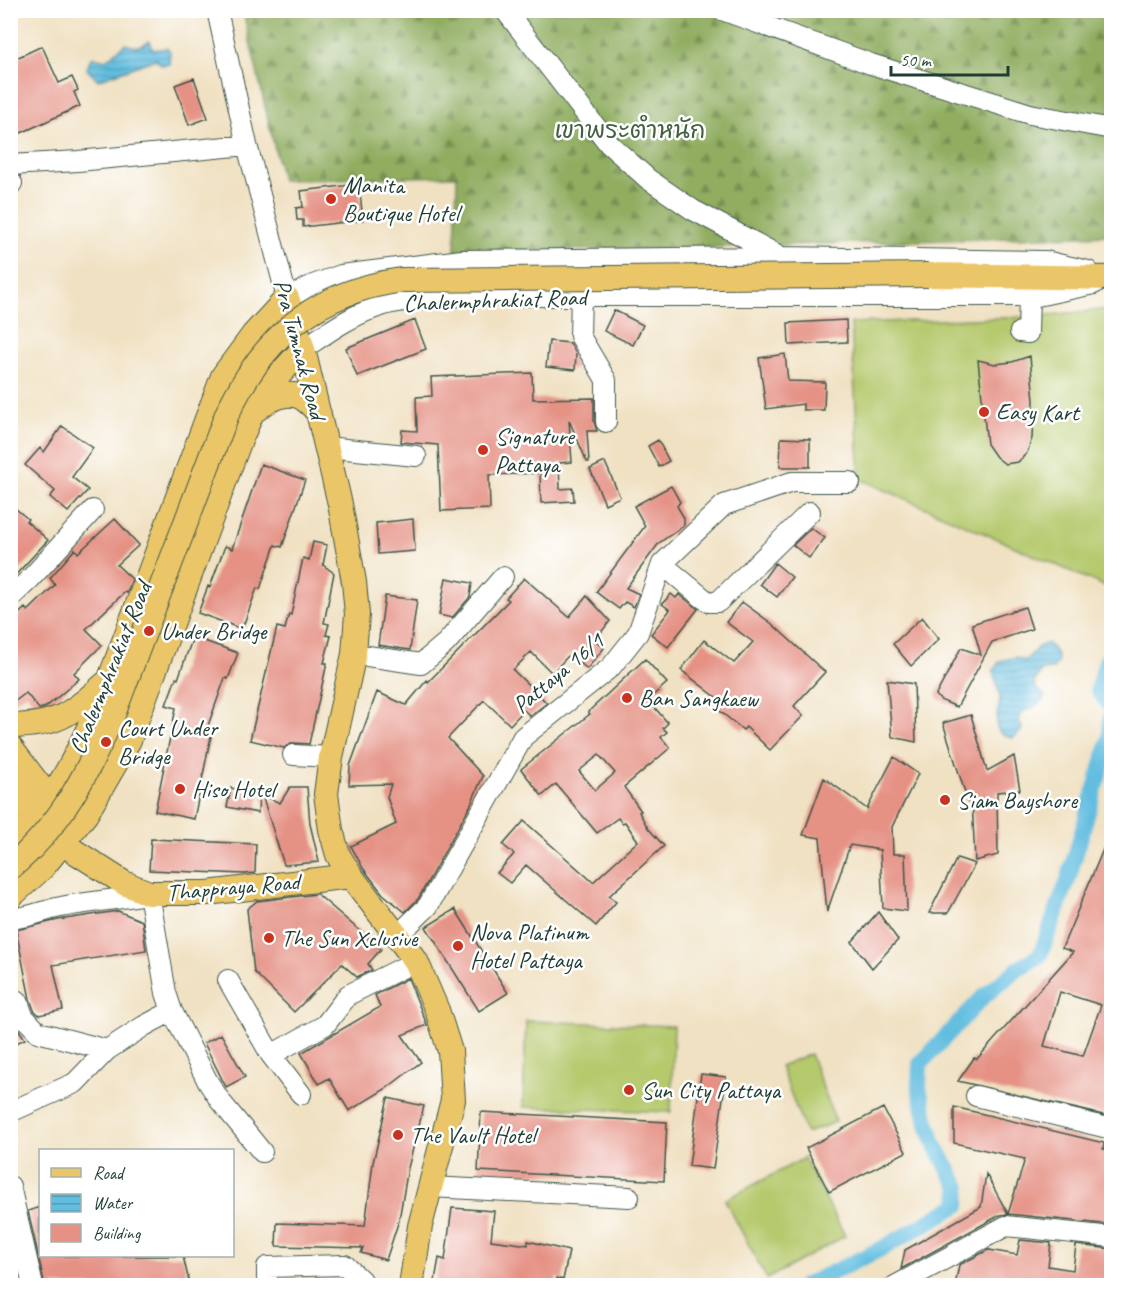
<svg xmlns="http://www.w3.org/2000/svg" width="1122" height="1296" viewBox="0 0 1122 1296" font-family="Caveat,'Playpen Sans Thai',sans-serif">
<defs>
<pattern id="forest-firs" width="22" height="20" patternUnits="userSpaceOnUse" patternTransform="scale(1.5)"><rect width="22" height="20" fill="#90ad60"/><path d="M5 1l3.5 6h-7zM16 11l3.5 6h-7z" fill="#758e50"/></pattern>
<pattern id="water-rules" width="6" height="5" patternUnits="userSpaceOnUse" patternTransform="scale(1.5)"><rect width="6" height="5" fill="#62bde0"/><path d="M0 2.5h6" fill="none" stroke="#509bb6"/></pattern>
</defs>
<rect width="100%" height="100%" fill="#fff"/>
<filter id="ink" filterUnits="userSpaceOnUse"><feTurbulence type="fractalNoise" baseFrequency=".0167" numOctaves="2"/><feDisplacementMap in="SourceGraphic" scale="12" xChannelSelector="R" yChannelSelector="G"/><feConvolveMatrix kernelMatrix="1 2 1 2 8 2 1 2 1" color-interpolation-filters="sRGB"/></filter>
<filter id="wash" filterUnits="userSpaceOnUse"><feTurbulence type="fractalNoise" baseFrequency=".008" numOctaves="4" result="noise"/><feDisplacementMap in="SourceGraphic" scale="24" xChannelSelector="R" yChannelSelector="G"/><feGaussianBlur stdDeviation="1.35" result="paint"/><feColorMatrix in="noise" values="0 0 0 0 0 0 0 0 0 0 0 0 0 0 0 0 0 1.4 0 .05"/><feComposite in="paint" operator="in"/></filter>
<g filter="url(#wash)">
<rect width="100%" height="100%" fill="#f0e1c2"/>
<!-- grass -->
<path fill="#b5c96d" stroke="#6a8350" stroke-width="1.5" d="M1111 309V589L860 479 851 323 1029 317Z
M526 1021 674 1026 671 1112 523 1107Z
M810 1054 836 1122 806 1133 780 1066Z
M804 1158 845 1236 767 1279 725 1200Z"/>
<!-- forest -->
<path fill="url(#forest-firs)" stroke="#58754a" stroke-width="1.5" d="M243 11H1111V235L653 249 455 251 457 176 282 180Z"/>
<!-- water -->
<path fill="url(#water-rules)" stroke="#407d8a" stroke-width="1.5" d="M150 41 153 50 167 48 170 51 169 64C162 66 160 64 156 59L98 80 87 69 90 60 94 57 106 60 125 44C135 48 140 47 150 41Z
M1047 643C1055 649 1057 653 1058 662L1053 669 1042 670 1034 682 1036 688 1045 696C1038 708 1032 707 1021 713L1019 721 1022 727 1021 731 1013 738C987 734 999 714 1000 699 1000 691 995 680 993 671L1000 661 1016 657 1025 661 1038 647Z"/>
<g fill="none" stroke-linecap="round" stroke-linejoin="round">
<!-- canal -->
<path stroke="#62bde0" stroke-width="16" d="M804 1286 883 1248 958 1205 959 1188 934 1143 926 1118 919 1088 920 1064 984 996 1018 969 1040 955 1068 880 1110 737 1111 708 1098 689 1106 661 1112 655"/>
</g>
<g id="blocks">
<!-- building -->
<path fill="#e59285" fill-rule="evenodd" d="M42 46 59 83 72 77 78 90 74 92 80 106 10 138V61Z
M194 78 208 118 189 125 175 85Z
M359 184 363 220 303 227V220H297L296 208 303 207 301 191Z
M614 310 643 325 633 345 604 331Z
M415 320 426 349 357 376 346 348Z
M846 320 847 342 789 345 788 323Z
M549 341 570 343 576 354 575 370 546 367Z
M785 354 788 381 825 382 824 410H803V404L766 409 759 358Z
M1030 356 1034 401 1032 438 1027 453 1018 462 1005 464 996 457 987 444 978 360 995 364 1012 362Z
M532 373 533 399 594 398V422L597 431H587L589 462H587L569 420 572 462 559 463 560 489 573 488 574 501 541 503 540 473 489 475 490 509 441 511 438 445 401 442 402 430 417 431 416 397 432 396 431 377Z
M62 426 93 448 72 477 88 490 68 512 50 497 55 491 25 465 40 448 44 452Z
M781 438 810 439V467H780Z
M658 440 669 461 659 467 648 446Z
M605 462 620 497 605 504 590 469Z
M261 464 305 480 282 547 275 545 260 589 257 588 242 629 198 613 208 586 210 587 225 546 232 549Z
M671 486 680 502 677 506 684 518V525L659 543 626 588 639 594 634 607 625 602 619 609 596 592 645 526 634 506Z
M10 504 28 519 26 521 48 540 10 581Z
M115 519 139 545 117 565 132 579 127 593 125 592 86 629 102 645 74 673 79 679 46 707 39 709 26 693 10 705V622L25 608 28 611 55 585 50 578 75 549 78 553Z
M413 519 415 551 378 554 376 523Z
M811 528 825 538 809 558 793 545Z
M313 542 327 545 323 565 334 573 324 623 329 624 326 635 331 636 324 663H327L309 744 293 743 284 748 250 740 277 627 285 629 289 614 291 615 303 558 309 560Z
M775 563 792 577 777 597 760 584Z
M446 578 472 583 470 597 452 618 439 615Z
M524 578 569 617 587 596 610 621 595 640 604 648 587 669 570 654 552 673 531 652 513 670 547 703 530 716 524 710 510 725 484 700 448 738 483 776 470 806 418 899 405 912 383 894 363 868 351 846 396 824 387 797 391 784 349 785 350 766 377 692 406 705 427 680 428 682 509 600 506 598Z
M671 594 676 598 679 594 698 609 668 647 651 634 670 610 662 604Z
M385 596 417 600 410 650 378 645Z
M742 602 771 623 825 672 794 706 803 716 770 750 746 727 743 730 714 706 720 700 681 670 704 640 734 663 753 642 726 622Z
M1025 607 1032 629 992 642 957 707 940 700 936 695 961 648 981 655 972 624Z
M922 617 939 639 911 666 893 644Z
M193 637 238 653 228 679 225 678 205 734 211 736 194 819 155 811 176 708 166 705 176 678 178 679Z
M645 659 667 683 648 700 668 723 663 728 667 732 661 737 670 748 624 787 641 811 639 812 648 828 664 846 609 896 616 902 596 926 526 865 510 883 497 873 514 854 503 845 524 821 593 882 638 841 625 822 622 823 618 818 597 833 556 784 542 796 521 769 590 714 588 712ZM599 755 615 773 595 790 579 771Z
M887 680 914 684 916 742 892 737Z
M971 715 987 771 1014 756 1020 790 997 792 998 855 975 861 972 801 968 802 943 723Z
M894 757 918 774 892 827 893 854H905L907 911 883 908 880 850 850 845 827 912 820 838 803 835 824 778 867 809Z
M290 787H307L310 824 319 862 284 865 262 795 280 803Z
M231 788 259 795 258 813 227 807Z
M1112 828V1117L958 1081 974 1058 977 1059 1073 952 1062 948ZM1060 992 1101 1005 1083 1056 1044 1046Z
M151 839 256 844 255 873 244 874 149 870Z
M957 858 975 864 948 913H929Z
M317 894 381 949 368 964 372 970 357 977 342 964 294 1012 254 972 247 909 257 901Z
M455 909 508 993 479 1011 426 927Z
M118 911 142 921 146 950 53 965 63 1010 39 1015 34 1010 30 999 16 930 58 920Z
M878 912 898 940 872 968 852 942Z
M408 978 427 1025 402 1035 421 1062 387 1088 349 1111 329 1078 319 1084 301 1053 380 1007 375 995Z
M10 1016 25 1039 10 1046Z
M221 1034 245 1077 226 1087 204 1043Z
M701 1074 726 1077 713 1169 689 1166Z
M388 1098 424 1106 408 1168 399 1220 386 1260 361 1253 363 1248 276 1246 277 1223 365 1226 373 1163Z
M954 1107 1104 1143 1103 1149 1112 1151V1225L1008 1214 1025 1159 954 1143Z
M883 1108 906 1152 829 1192 806 1148Z
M481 1112 667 1122 664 1181 478 1171Z
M986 1174 1008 1214 1000 1215 901 1269 905 1250 981 1207Z
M40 1207V1256H183L190 1286H45L28 1211Z
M452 1208 494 1211 491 1240 528 1245V1241L569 1251 563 1280 556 1278V1286H434L439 1258 445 1260Z
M1020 1240 1051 1243 1048 1266 1073 1270 1076 1245 1112 1249V1270L1106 1286H955L959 1265 990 1249 989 1250 1017 1255Z"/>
</g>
</g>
<g filter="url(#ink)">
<use href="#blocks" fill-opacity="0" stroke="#3e5649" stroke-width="1.5"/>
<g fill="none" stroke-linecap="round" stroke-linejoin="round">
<!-- minor casing -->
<g stroke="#3e5649" stroke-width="22">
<path id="minor" d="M217 10 247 145 287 298 313 285 341 275 462 260 781 257 1045 261 1088 271
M505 10 609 144 648 179 693 210 778 255
M722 10 871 64 1030 114 1112 129
M10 165 78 161 247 145
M10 186 12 183
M581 296 580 336 606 380V422
M1020 332 1028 333 1029 296
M303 349C328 332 354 313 384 305 406 299 431 299 453 296H1037L1094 284
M326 447 416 456
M662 564 703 598 709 602H718L810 512
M10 598 30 579 93 510
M354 654 421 664 446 643 503 577
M293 755 331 757
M10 918C28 919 43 910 61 907 90 901 120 900 149 893L166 993 172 1011 144 1026 107 1050 75 1083 10 1112
M398 935 428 906 523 737 611 667 638 633 662 564 724 505 792 482H850
M228 980 271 1055
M18 1001 23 1016 38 1032 107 1050
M172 1011 208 1082 221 1102 262 1152
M301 1094 271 1055 325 1025 348 995 416 961
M976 1096 1112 1129
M10 1186 33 1286
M430 1187 629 1197
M267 1286V1267L345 1265 367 1286
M895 1286 1006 1226 1112 1237"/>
</g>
<!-- major casing -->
<g stroke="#3e5649" stroke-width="26">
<path id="major" d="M928 275 1112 278
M257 409C269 399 291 388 305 400 310 403 315 409 319 414
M10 726C60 725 70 714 106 683
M10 747 58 810
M10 786 35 818 63 844 124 883 149 893H207L351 876
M10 842C57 804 81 746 105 692L223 376 254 334 287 298 303 349 340 504 354 582 357 614 354 654 331 757 326 794 331 830 338 855 351 876 416 961 437 1010 450 1051 453 1100 420 1226 411 1286
M10 897 43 867 86 814 129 740 238 445 255 406 280 374 303 349"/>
</g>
<!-- minor -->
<use href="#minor" stroke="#fff" stroke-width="20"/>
<!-- major -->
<use href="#major" stroke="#ebc669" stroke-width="24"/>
<!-- major-bridge casing -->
<g stroke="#3e5649" stroke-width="26" stroke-linecap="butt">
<path id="major-bridge" d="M10 868C61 826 89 771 114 712L227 414C264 336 315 292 402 280L928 275"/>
</g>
<!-- major-bridge -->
<use href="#major-bridge" stroke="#ebc669" stroke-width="24"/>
</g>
</g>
<!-- markers -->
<g fill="#c8321e" stroke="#fff" stroke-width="2">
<circle cx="331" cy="199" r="6"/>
<circle cx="984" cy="412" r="6"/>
<circle cx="483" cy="450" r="6"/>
<circle cx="149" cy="631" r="6"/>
<circle cx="627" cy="698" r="6"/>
<circle cx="106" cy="742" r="6"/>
<circle cx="180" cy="789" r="6"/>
<circle cx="945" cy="800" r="6"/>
<circle cx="269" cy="938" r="6"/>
<circle cx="458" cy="946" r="6"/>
<circle cx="629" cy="1090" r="6"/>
<circle cx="398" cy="1135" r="6"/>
</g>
<g text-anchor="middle" stroke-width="5" stroke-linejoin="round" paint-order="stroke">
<!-- park labels -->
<g font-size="24" fill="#446042" stroke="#fff">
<text x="630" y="138">เขาพระตำหนัก</text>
</g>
<!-- poi labels -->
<g font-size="24" fill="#1f3d34" stroke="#fff" text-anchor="start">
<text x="343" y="193">Manita<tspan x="343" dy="28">Boutique Hotel</tspan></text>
<text x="996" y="420">Easy Kart</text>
<text x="495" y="444">Signature<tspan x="495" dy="28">Pattaya</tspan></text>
<text x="161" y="639">Under Bridge</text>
<text x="639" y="706">Ban Sangkaew</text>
<text x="118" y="736">Court Under<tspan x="118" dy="28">Bridge</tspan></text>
<text x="192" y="797">Hiso Hotel</text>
<text x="957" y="808">Siam Bayshore</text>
<text x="470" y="940">Nova Platinum<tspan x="470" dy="28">Hotel Pattaya</tspan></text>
<text x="281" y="946">The Sun Xclusive</text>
<text x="641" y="1098">Sun City Pattaya</text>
<text x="410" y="1143">The Vault Hotel</text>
</g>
<!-- street labels -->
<g font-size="24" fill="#1f3d34" stroke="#fff">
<text transform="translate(495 300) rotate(-2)" y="8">Chalermphrakiat Road</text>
<text transform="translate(300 349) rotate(75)" y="8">Pra Tumnak Road</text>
<text transform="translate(110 668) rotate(-68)" y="8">Chalermphrakiat Road</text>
<text transform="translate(558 673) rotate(-40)" y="8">Pattaya 16/1</text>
<text transform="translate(233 887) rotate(-5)" y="8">Thappraya Road</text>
</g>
</g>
<!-- margin -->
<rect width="1122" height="1296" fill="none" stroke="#fff" stroke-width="36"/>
<!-- legend -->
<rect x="39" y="1149" width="195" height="108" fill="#ffffff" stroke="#a5b1ae" stroke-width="1.5"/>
<rect x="51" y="1168" width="30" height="9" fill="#ebc669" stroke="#a5b1ae" stroke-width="1.5"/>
<text x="93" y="1179" font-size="18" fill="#1f3d34">Road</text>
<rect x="51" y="1194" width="30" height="18" fill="url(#water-rules)" stroke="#a5b1ae" stroke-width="1.5"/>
<text x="93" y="1209" font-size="18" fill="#1f3d34">Water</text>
<rect x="51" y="1224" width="30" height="18" fill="#e59285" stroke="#a5b1ae" stroke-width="1.5"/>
<text x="93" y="1239" font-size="18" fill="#1f3d34">Building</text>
<!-- scale -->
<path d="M891 66v9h117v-9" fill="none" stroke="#1f3d34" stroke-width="3"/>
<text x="900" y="66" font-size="18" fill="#1f3d34" stroke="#ffffff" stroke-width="4.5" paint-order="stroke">50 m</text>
</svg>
